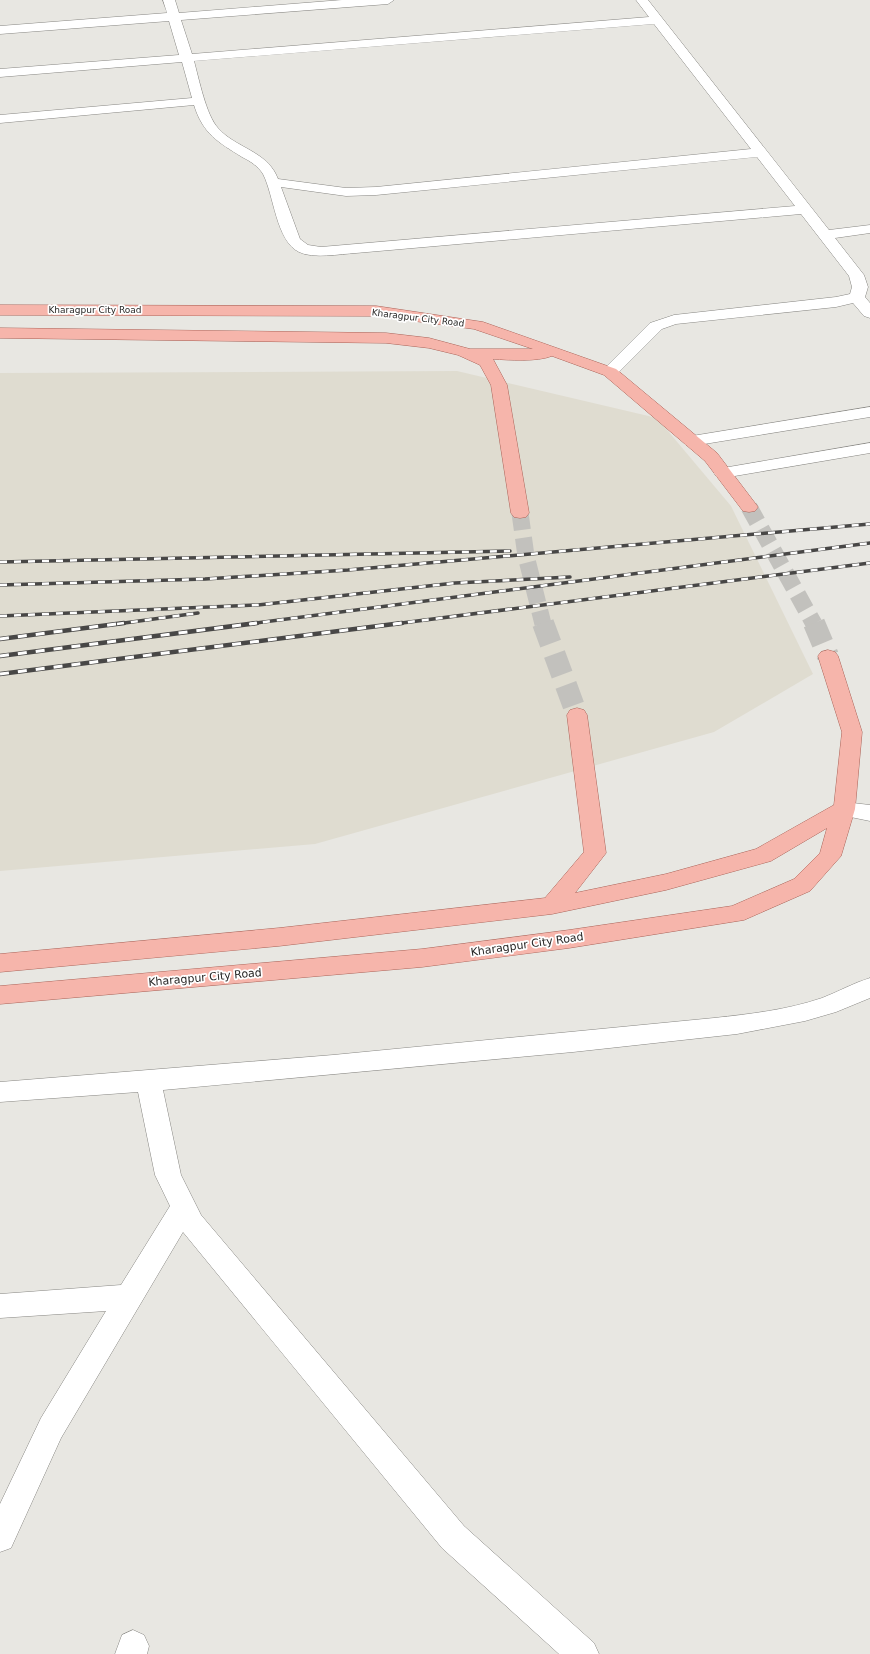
<svg xmlns="http://www.w3.org/2000/svg" width="870" height="1654" viewBox="0 0 870 1654" font-family="'DejaVu Sans',sans-serif">
<rect width="100%" height="100%" fill="#e8e7e2"/>
<!-- built -->
<path fill="#dfdcd0" d="M457 371 657 418 731 506 813 674 714 732 315 844 0 871V373Z"/>
<g fill="none" stroke-linecap="round" stroke-linejoin="round">
<!-- major-tunnel-far1 -->
<path stroke="#c2c1bd" stroke-width="17" stroke-dasharray="17 8" stroke-linecap="butt" d="M749 507 814 624
M520 513 526 556 543 624"/>
<!-- major-tunnel -->
<path stroke="#c2c1bd" stroke-width="22" stroke-dasharray="22 11" stroke-linecap="butt" d="M543 623 577 715
M814 623 828 656"/>
<!-- minor casing -->
<g stroke="#878682" stroke-width="1">
<path id="minor" d="M163 0H175L179 13 342 0H394L388 4 181 20 192 54 649 17 636 0H648L829 230 870 225V233L835 238 864 275 868 287 865 297 870 303V318L864 316 853 303 836 307 676 324 662 329 616 375 610 377 604 375 602 372 604 369 650 323 674 315 836 297 850 294 852 287 849 276 801 214 356 253C340 254 313 259 299 252 276 241 274 195 263 174 258 166 250 161 242 157 218 142 203 134 194 105L0 123V115L192 98 182 62 0 77V69L179 55 169 21 0 34V26L167 13ZM654 24 751 149 376 187 346 188 278 179C268 151 235 148 218 128 206 115 199 79 194 61ZM757 157 795 206 321 247 308 245 300 239 281 187 346 196 376 195Z
M870 407V417L692 446 686 445 683 441 686 437 692 436Z
M870 443V453L723 478 717 477 714 473 717 469 723 468Z
M844 802 870 805V821L836 814 833 809 836 804Z
M870 978V998L836 1012 805 1021 737 1034 573 1052 163 1090 181 1175 201 1215 464 1526 594 1643 599 1654H559L442 1548 183 1232 61 1438 11 1548 0 1552V1504L41 1418 106 1311 0 1318V1294L121 1285 170 1206 155 1175 138 1092 0 1102V1082L333 1055 714 1018C750 1014 787 1010 822 998 838 992 853 983 870 978Z
M133 1630 144 1635 149 1646 147 1654H115L122 1635Z"/>
</g>
<!-- major casing -->
<g stroke="#aa6358" stroke-width="1">
<path id="major" d="M0 305 376 306 483 322 616 369 717 453 758 507 755 511 749 512 743 511 705 461 604 375 552 356C537 362 509 360 493 359L507 385 529 513 526 517 520 518 514 517 511 513 491 385 480 365 458 355 429 348 386 343 0 338V328L386 333 429 338 470 349H533L474 329 376 316 0 315Z
M828 650 835 652 838 656 862 732 855 809 841 856 810 891 744 920 569 948 422 967 0 1004V986L422 949 569 930 732 906 794 879 820 853 827 828 771 861 666 890 552 914 279 946 0 972V954L279 928 545 898 584 852 567 715 570 710 577 708 584 710 587 715 606 853 575 893 666 874 756 849 834 805 842 732 818 656 821 652Z"/>
</g>
<!-- minor -->
<use href="#minor" fill="#fff" fill-rule="evenodd"/>
<!-- major -->
<use href="#major" fill="#f6b5ab" fill-rule="evenodd"/>
<!-- rail-far1 casing -->
<g stroke="#484746" stroke-width="3.5">
<path id="rail-far1" d="M0 562 510 551
M0 585 205 579 348 570 870 524
M0 616 258 605 455 583 570 577
M117 624 198 613
M249 624 870 543
M394 624 870 563"/>
</g>
<!-- rail casing -->
<g stroke="#484746" stroke-width="4.5">
<path id="rail" d="M0 639 124 623
M0 656 257 623
M0 674 402 623"/>
</g>
<!-- rail-far1 -->
<use href="#rail-far1" stroke="#fff" stroke-width="2.5" stroke-dasharray="7" stroke-linecap="butt"/>
<!-- rail -->
<use href="#rail" stroke="#fff" stroke-width="3" stroke-dasharray="9" stroke-linecap="butt"/>
</g>
<g text-anchor="middle" stroke-width="3.5" stroke-linejoin="round" paint-order="stroke">
<!-- far-street labels -->
<g font-size="9" fill="#292827" stroke="#fff">
<text x="95" y="313">Kharagpur City Road</text>
<text transform="translate(418 318) rotate(7)" y="3">Kharagpur City Road</text>
</g>
<!-- street labels -->
<g font-size="11" fill="#292827" stroke="#fff">
<text transform="translate(527 944) rotate(-8)" y="4">Kharagpur City Road</text>
<text transform="translate(205 977) rotate(-5)" y="4">Kharagpur City Road</text>
</g>
</g>
</svg>
